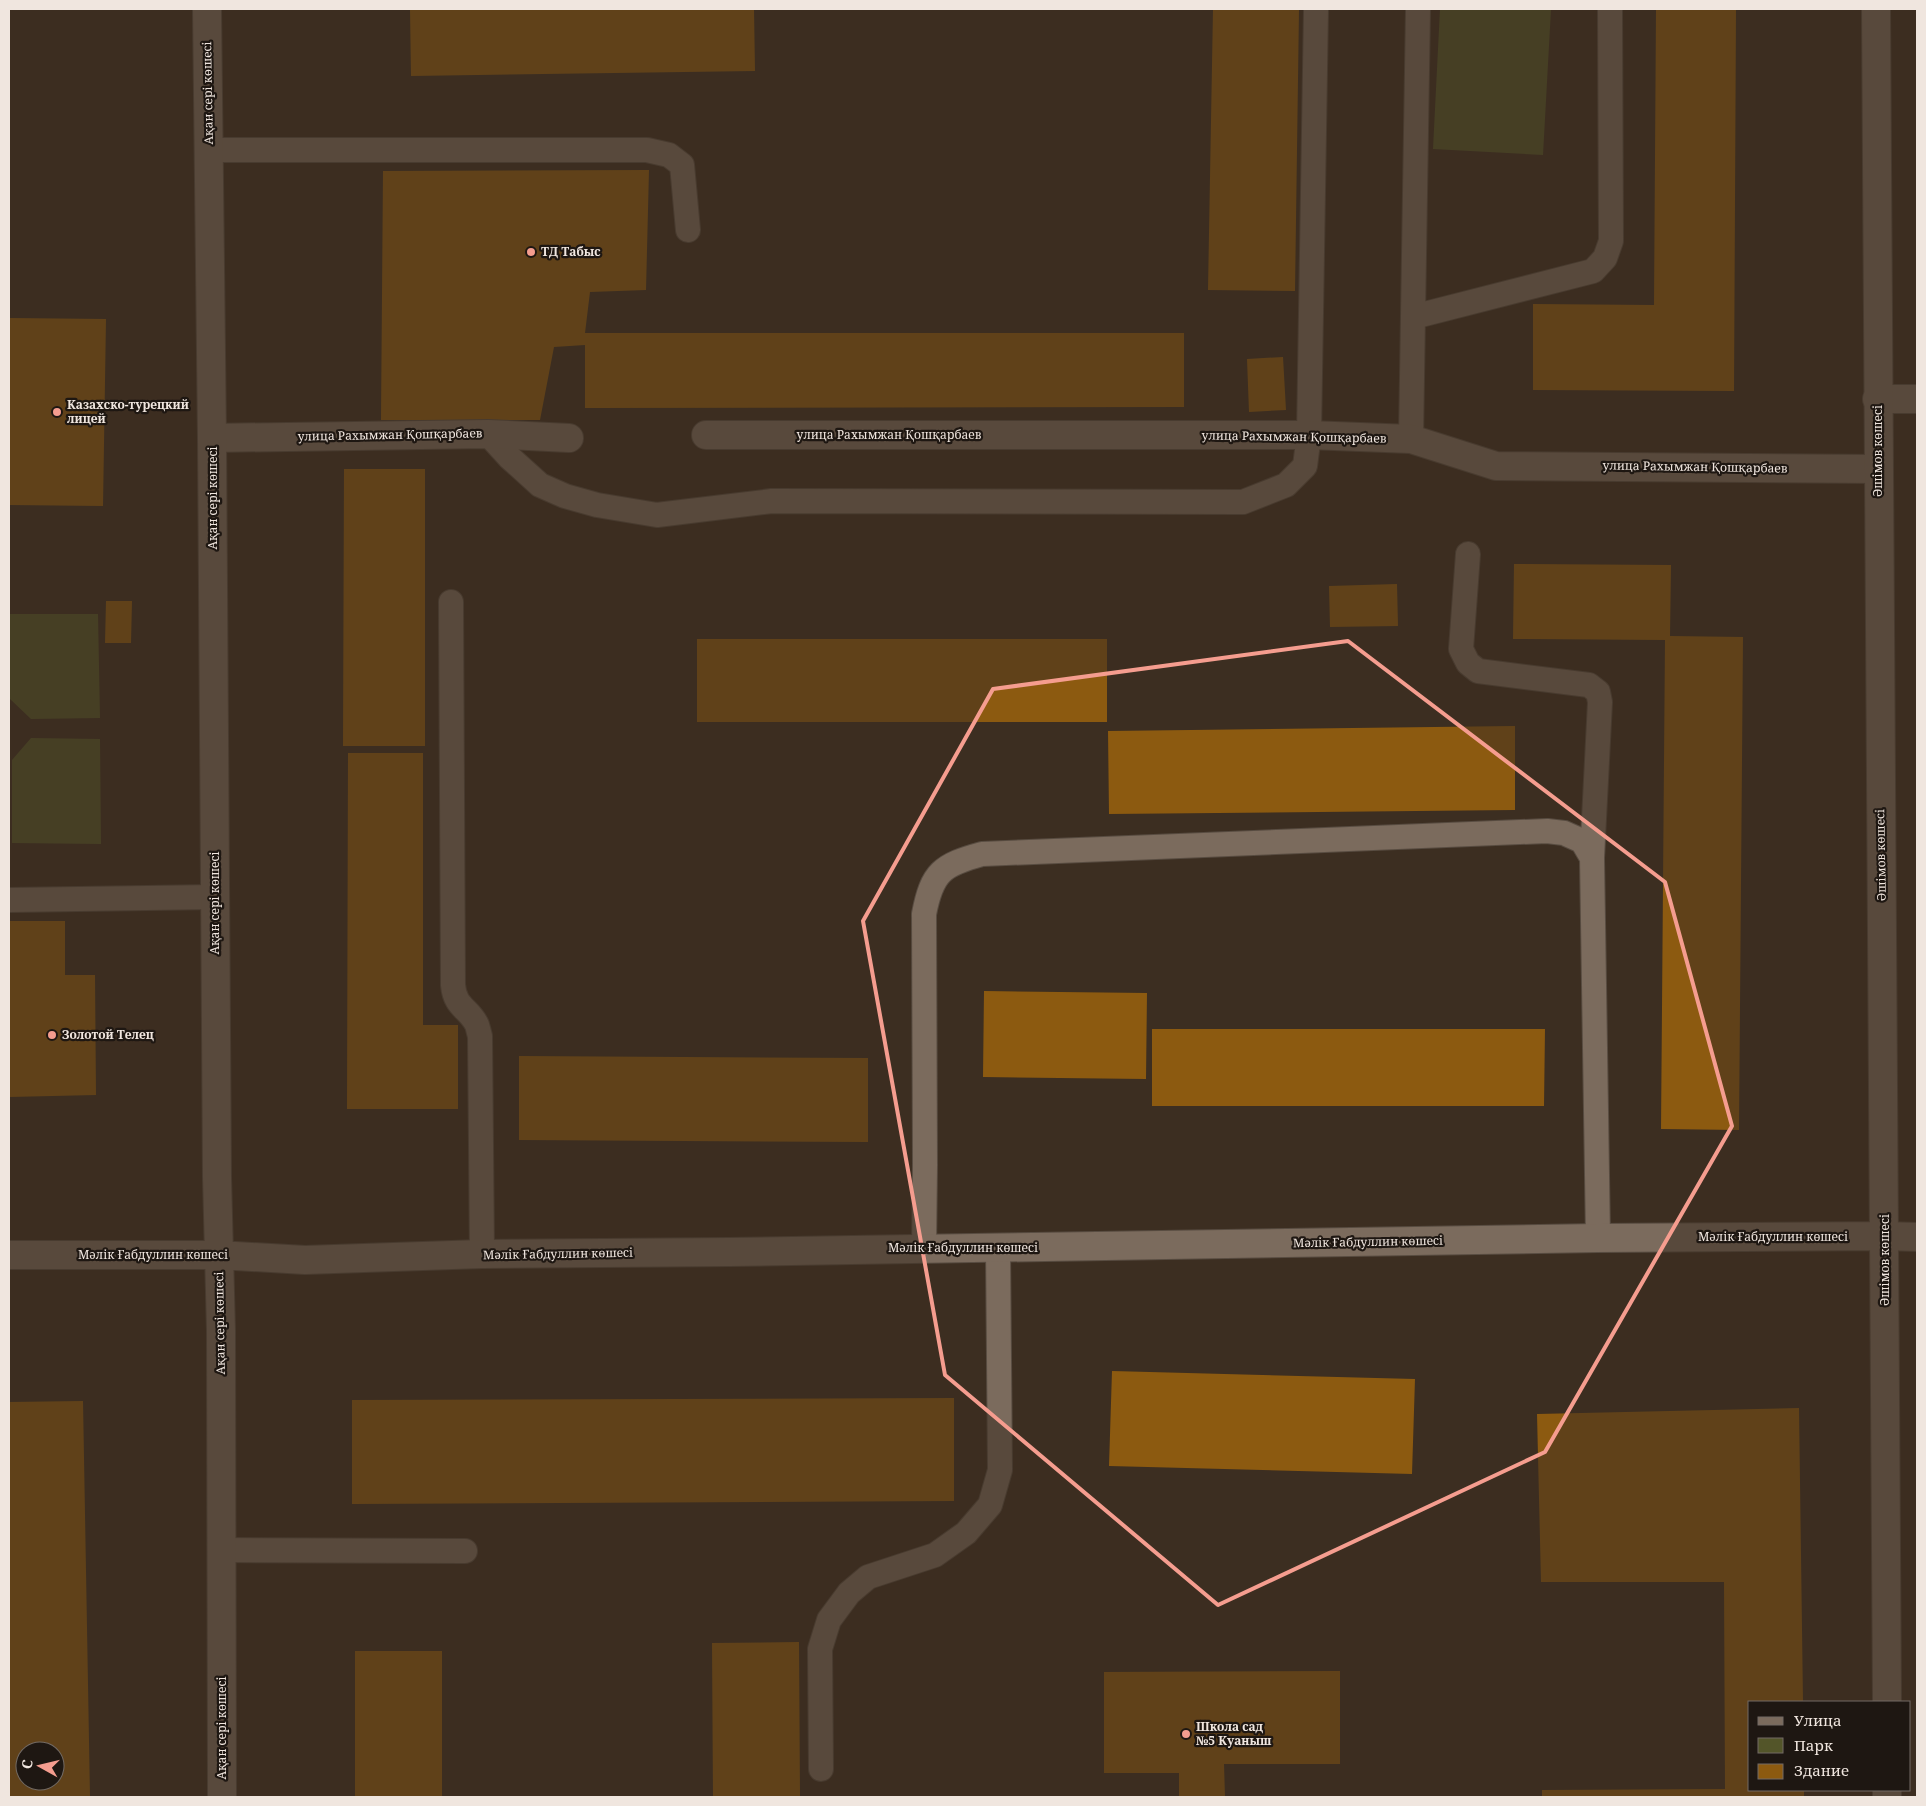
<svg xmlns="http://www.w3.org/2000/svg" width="1926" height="1806" viewBox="0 0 1926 1806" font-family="'Noto Serif',serif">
<rect width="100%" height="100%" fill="#3c2e21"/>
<!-- green -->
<path fill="#535529" d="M1440 9H1551L1543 155 1433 149Z
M9 614H98L100 718 31 719 10 699Z
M31 738 100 739 101 844 12 843V760Z"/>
<!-- building -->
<path fill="#8c5a10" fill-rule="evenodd" d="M410 9H754L755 71 411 76Z
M1213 9H1299L1295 291 1208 290Z
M1656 9H1736L1734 391 1533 390V304L1654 305Z
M649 170 646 290 590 292 585 333H1184V407L585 408V345L554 347 540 420H381L383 171Z
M9 318 106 319 103 506 9 505Z
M1283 357 1286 410 1249 412 1247 359Z
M344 469H425V746H343Z
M1514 564 1671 565 1670 636 1743 637 1739 1130 1661 1129 1665 640 1513 639Z
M1397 584 1398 626 1330 627 1329 586Z
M106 601H132L131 643H105Z
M697 639H1107V722H697Z
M1515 726V810L1109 814 1108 731Z
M348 753H423V1025H458V1109H347Z
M9 921H65V975H95L96 1095 9 1097Z
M984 991 1147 993 1146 1079 983 1077Z
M1152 1029H1545L1544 1106H1152Z
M519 1056 868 1058V1142L519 1140Z
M1112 1371 1415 1379 1412 1474 1109 1466Z
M954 1398V1501L352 1504V1400Z
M83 1401 90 1797H9V1402ZM25 1751H55V1781H25Z
M1799 1408 1803 1702H1750V1790H1804V1797H1542V1790L1725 1789 1724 1582H1541L1537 1414Z
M799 1642 800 1797H713L712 1643Z
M355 1651H442V1797H355Z
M1340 1671V1764H1224L1225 1797H1179V1773H1104V1672Z"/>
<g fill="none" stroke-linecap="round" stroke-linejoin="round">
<!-- service casing -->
<g stroke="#584c41" stroke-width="26">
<path id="service" d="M209 150H647L669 155 682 165 688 230
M1413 317 1593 271 1605 258 1611 241 1610 9
M488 434 509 457 540 485 565 496 597 505 657 515 772 501 1243 502 1286 485 1305 466 1309 435 1316 9
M1411 439 1418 9
M1468 554 1461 649 1468 663 1478 671 1589 685 1598 692 1600 702 1592 858
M451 602 453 985C455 1008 469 1008 477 1025 478 1028 479 1033 480 1036L482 1254
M9 900 215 897
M924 1248 925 1165 924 914C932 872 942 865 982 854L1547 831 1564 833 1582 841 1592 858 1598 1238
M221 1550 465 1551
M821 1769 820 1649 829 1620 849 1593 868 1577 935 1555 966 1533 990 1505 1000 1470 998 1248"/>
</g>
<!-- minor casing -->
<g stroke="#584c41" stroke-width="30">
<path id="minor" d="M1877 399H1917
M706 435H1309L1411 439 1496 466 1878 469
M212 438 488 434 569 438
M1885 1236 1917 1237"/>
</g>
<!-- tertiary casing -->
<g stroke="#584c41" stroke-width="30">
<path id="tertiary" d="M207 9 212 438 217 1177 221 1331 222 1797
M1876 9 1887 1702
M9 1255H219L305 1260 482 1254 729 1252 1598 1238 1885 1236
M1887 1790V1797"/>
</g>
<!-- service -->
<use href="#service" stroke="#7b6b5d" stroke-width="24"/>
<!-- minor -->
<use href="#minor" stroke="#7b6b5d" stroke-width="28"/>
<!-- tertiary -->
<use href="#tertiary" stroke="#7b6b5d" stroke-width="28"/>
</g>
<!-- marked area -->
<path d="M0 0H1926V1806H0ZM1348 641 1665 882 1732 1126 1545 1452 1218 1605 945 1375 863 921 993 689Z" fill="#3c2e21" fill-opacity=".55" fill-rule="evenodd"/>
<path fill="none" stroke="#f59d8f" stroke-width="4" stroke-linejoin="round" d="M1348 641 1665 882 1732 1126 1545 1452 1218 1605 945 1375 863 921 993 689Z"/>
<!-- markers -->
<g fill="#f59d8f" stroke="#1e1712" stroke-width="2">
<circle cx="531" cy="252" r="5"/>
<circle cx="57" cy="412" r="5"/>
<circle cx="52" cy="1035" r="5"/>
<circle cx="1186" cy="1734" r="5"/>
</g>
<g text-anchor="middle" stroke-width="4.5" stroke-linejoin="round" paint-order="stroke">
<!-- street labels -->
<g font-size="12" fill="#f0e6df" stroke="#1e1712">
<text transform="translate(208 93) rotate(-91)" y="4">Ақан сері көшесі</text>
<text transform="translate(390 435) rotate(-1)" y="4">улица Рахымжан Қошқарбаев</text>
<text x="889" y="439">улица Рахымжан Қошқарбаев</text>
<text transform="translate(1294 437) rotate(1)" y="4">улица Рахымжан Қошқарбаев</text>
<text transform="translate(1878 451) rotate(-90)" y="4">Әшімов көшесі</text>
<text transform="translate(1695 467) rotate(1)" y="4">улица Рахымжан Қошқарбаев</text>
<text transform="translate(213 498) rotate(-90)" y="4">Ақан сері көшесі</text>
<text transform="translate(1881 855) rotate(-91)" y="4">Әшімов көшесі</text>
<text transform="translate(215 903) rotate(-90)" y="4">Ақан сері көшесі</text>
<text x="1773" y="1241">Мәлік Ғабдуллин көшесі</text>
<text transform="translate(1368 1242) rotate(-1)" y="4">Мәлік Ғабдуллин көшесі</text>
<text x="963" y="1252">Мәлік Ғабдуллин көшесі</text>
<text transform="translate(558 1254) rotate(-1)" y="4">Мәлік Ғабдуллин көшесі</text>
<text x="153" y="1259">Мәлік Ғабдуллин көшесі</text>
<text transform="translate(1885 1260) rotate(-90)" y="4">Әшімов көшесі</text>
<text transform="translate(220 1323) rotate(-91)" y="4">Ақан сері көшесі</text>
<text transform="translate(222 1728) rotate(-90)" y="4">Ақан сері көшесі</text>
</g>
<!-- poi labels -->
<g font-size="12" font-weight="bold" fill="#f0e6df" stroke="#1e1712" text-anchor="start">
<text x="541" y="256">ТД Табыс</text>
<text x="67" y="409">Казахско-турецкий<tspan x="67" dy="14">лицей</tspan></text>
<text x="62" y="1039">Золотой Телец</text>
<text x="1196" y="1731">Школа сад<tspan x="1196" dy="14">№5 Куаныш</tspan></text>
</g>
</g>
<!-- border -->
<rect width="1926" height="1806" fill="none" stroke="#f0e6df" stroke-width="20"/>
<!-- legend -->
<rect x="1748" y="1701" width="162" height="90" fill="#1e1712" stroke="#726a64"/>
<rect x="1758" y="1717" width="25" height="8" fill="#7b6b5d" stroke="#726a64"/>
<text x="1794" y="1726" font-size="15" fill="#f0e6df">Улица</text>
<rect x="1758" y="1738" width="25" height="15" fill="#535529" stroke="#726a64"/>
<text x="1794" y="1751" font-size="15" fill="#f0e6df">Парк</text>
<rect x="1758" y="1764" width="25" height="15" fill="#8c5a10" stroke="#726a64"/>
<text x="1794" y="1776" font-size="15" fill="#f0e6df">Здание</text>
<!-- north arrow -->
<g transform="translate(40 1766) rotate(278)"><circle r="24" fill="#1e1712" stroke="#726a64"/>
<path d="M0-4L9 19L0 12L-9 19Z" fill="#f59d8f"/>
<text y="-8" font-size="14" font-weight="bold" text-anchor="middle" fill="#f0e6df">С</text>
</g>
</svg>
